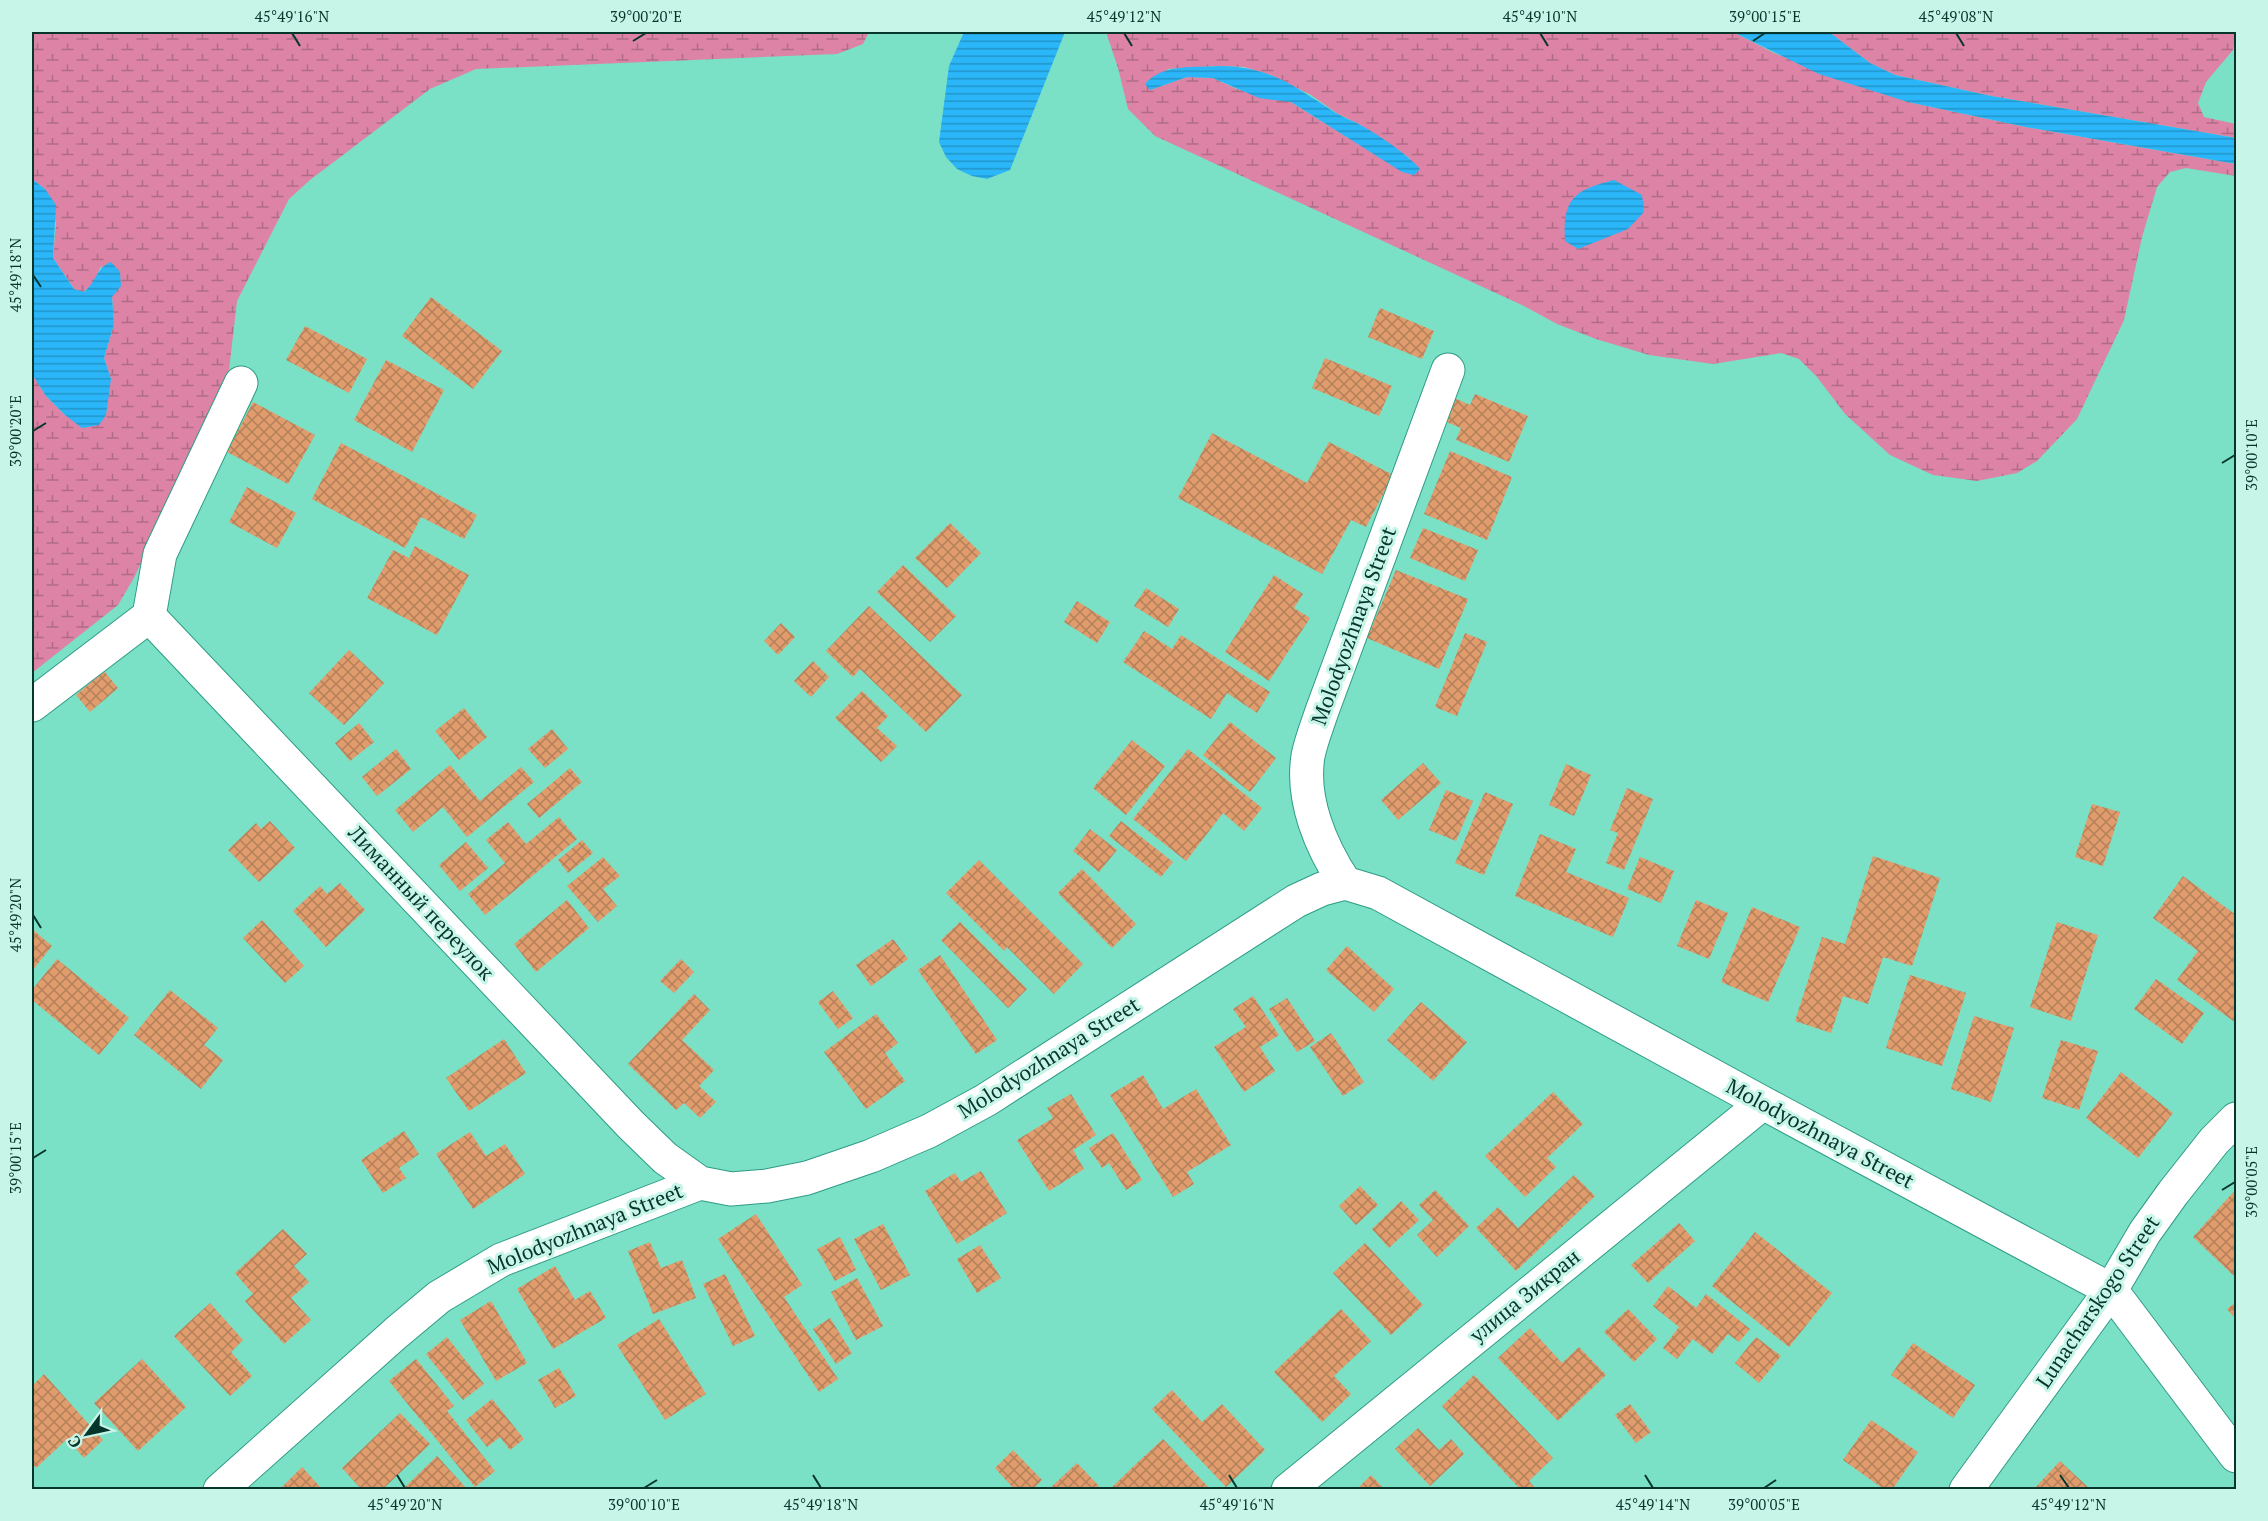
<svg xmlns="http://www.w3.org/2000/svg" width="2268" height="1521" viewBox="0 0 2268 1521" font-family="'PT Serif',serif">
<defs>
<pattern id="wetland-marsh" width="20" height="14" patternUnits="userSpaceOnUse" patternTransform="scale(1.5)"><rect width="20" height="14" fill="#dc83a6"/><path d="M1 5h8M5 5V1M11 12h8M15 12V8" fill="none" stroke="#b06c87"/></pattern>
<pattern id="water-rules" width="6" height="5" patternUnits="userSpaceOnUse" patternTransform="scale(1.5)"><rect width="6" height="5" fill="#2ab6f8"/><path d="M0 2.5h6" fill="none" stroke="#2295c9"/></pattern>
<pattern id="building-cross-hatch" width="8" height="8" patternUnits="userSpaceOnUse" patternTransform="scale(1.5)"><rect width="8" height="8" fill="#e09c6c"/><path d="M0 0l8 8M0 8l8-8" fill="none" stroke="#b48059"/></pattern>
</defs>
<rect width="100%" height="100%" fill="#7ae0c6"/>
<!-- wetland -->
<path fill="url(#wetland-marsh)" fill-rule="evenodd" d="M32 32H869L863 44 837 54 476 69 430 89 310 180 289 199 237 301 229 370 135 576 118 605 32 673V374L46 396 65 415 111 379 104 358 114 324 112 297 101 266 93 284 83 292 75 290 53 258 56 223 45 189 32 179Z
M1106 32H1733L1774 53 1908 102 2026 127 2236 164V176L2186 168 2170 172 2157 187 2142 237 2124 320 2077 419 2037 461 2017 473 1977 481 1933 475 1890 455 1845 414 1817 377 1799 359 1781 353 1713 364 1649 355 1596 339 1557 324 1524 306 1155 136 1128 109 1118 68ZM1220 66 1244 67 1271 75 1311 95 1338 114 1359 124 1411 159 1348 138 1291 102 1237 89 1213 78 1187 77 1150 90 1168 69Z
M1829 32H2236L2233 50 2206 82 2198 103 2204 117 2236 124V138L1991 96 1895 75 1870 63Z"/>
<!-- water -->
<path fill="url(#water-rules)" d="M964 32H1065L1010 170 987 179 972 176 957 169 946 157 939 142 949 66Z
M1733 32H1829L1870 63 1895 75 1991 96 2236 138V164L2026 127 1908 102 1819 74Z
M1220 66C1273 67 1294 87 1336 113 1343 117 1350 120 1357 123 1377 134 1405 152 1420 169L1414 175 1402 172 1291 102 1259 98 1213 78 1187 77 1150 90 1145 84C1163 63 1195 68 1220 66Z
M32 179 45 189 56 205 53 258 74 289 84 292C98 280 95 269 111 262L120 272 121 286 112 297 114 324 104 358 111 379 106 415 99 425 82 428 65 415 46 396 32 374Z
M1614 180 1642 195 1644 212 1628 229 1578 249 1565 241C1562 197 1576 190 1614 180Z"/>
<!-- building -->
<path fill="url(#building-cross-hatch)" d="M431 297 502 351 473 389 402 336Z
M1380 308 1434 331 1422 359 1368 337Z
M305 326 367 359 349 393 286 360Z
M1325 358 1392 386 1379 416 1312 388Z
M386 360 444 390 412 452 354 420Z
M1475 394 1528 416 1509 462 1456 440 1461 428 1444 421 1454 398 1470 405Z
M253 402 315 435 288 484 227 452Z
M1212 433 1307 483 1329 442 1393 475 1366 527 1351 520 1322 574 1178 498Z
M341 443 477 515 464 539 421 517 405 548 312 499Z
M1450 451 1512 477 1487 540 1424 514Z
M247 487 296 513 277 548 229 522Z
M950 523 981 553 947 588 915 558Z
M1423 528 1478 550 1465 581 1410 558Z
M415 546 469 575 437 635 367 598 393 550 409 558Z
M903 565 956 616 930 642 877 592Z
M1396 570 1468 599 1439 669 1367 638Z
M1274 575 1303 594 1294 608 1310 618 1269 681 1225 652Z
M1146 588 1179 609 1168 627 1134 606Z
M1077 601 1110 622 1097 643 1064 622Z
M869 606 962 695 926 732 860 669 853 677 826 651Z
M781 623 795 637 778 655 764 641Z
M1144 631 1172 649 1181 635 1270 692 1257 713 1227 693 1211 719 1123 662Z
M1465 633 1487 642 1457 716 1435 707Z
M349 650 384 683 344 725 309 693Z
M813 661 829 677 811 697 794 681Z
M104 671 118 688 90 712 76 695Z
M862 691 888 716 877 728 897 746 881 762 835 718Z
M464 708 487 737 459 760 435 731Z
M1230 722 1276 758 1250 792 1203 755Z
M359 723 374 742 350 761 335 743Z
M552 729 568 749 545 768 528 749Z
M1132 740 1165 766 1126 815 1093 788Z
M396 749 411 769 377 796 362 777Z
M1188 749 1262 808 1244 831 1223 813 1186 861 1133 819Z
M1423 763 1441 783 1398 820 1381 800Z
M1566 764 1591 775 1574 816 1549 805Z
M450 765 480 801 521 767 534 782 467 837 443 807 413 832 395 810Z
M570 768 582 782 539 818 527 804Z
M1627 788 1653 799 1624 870 1606 863 1618 833 1610 830Z
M1446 790 1473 801 1456 841 1429 830Z
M1485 792 1513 804 1484 875 1455 863Z
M2092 804 2120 812 2103 866 2075 857Z
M559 817 577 839 485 915 468 894 505 863 486 840 508 822 526 844Z
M270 821 295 848 259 882 228 850 256 823 261 829Z
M1121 821 1173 862 1161 877 1109 836Z
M1090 829 1117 850 1099 872 1073 851Z
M1540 834 1576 849 1566 872 1629 898 1613 937 1515 896Z
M582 840 593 853 568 873 558 860Z
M466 842 488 868 460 891 439 865Z
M1873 856 1940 878 1912 966 1883 957 1868 1004 1843 996 1831 1033 1795 1021 1822 937 1845 944Z
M603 857 620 876 603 889 617 906 598 922 567 886Z
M1640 857 1674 871 1661 903 1627 889Z
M979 860 1083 964 1054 994 1007 947 1004 951 946 893Z
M1082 869 1136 924 1112 948 1058 893Z
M2183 876 2236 915V1023L2177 980 2198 951 2153 918Z
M340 883 365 910 326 947 293 911 320 886 327 894Z
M567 900 589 928 536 972 514 944Z
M1696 900 1728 913 1709 959 1677 946Z
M1752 907 1800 927 1768 1002 1721 982Z
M262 920 304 966 285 983 243 938Z
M960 922 1027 989 1008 1008 941 940Z
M2057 922 2098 935 2071 1021 2030 1007Z
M32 929 52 946 32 971Z
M893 939 908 959 871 986 856 965Z
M1347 946 1394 989 1374 1012 1326 970Z
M940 955 997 1040 976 1054 918 970Z
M57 959 129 1018 99 1055 32 1000V990Z
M681 959 694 972 674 993 660 981Z
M1910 975 1966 993 1942 1066 1886 1048Z
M2156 979 2204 1013 2182 1044 2134 1009Z
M170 990 218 1028 204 1045 223 1060 201 1089 134 1035Z
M833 991 853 1018 838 1029 818 1002Z
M694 994 710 1010 682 1040 714 1070 699 1086 716 1102 700 1118 684 1103 676 1110 628 1064Z
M1253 996 1279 1035 1260 1047 1275 1071 1244 1092 1214 1047 1246 1027 1233 1009Z
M1287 998 1315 1041 1297 1052 1269 1009Z
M1421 1002 1467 1042 1433 1081 1387 1040Z
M876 1014 898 1043 885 1053 905 1081 866 1109 824 1052Z
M1974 1016 2014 1028 1991 1102 1951 1089Z
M1331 1033 1364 1082 1343 1096 1310 1047Z
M504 1039 526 1073 469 1111 446 1078Z
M2061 1040 2098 1051 2079 1110 2042 1098Z
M2121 1072 2173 1113 2138 1158 2086 1118Z
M1143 1075 1163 1109 1196 1089 1231 1145 1187 1172 1194 1184 1173 1197 1110 1095Z
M1553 1092 1583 1124 1547 1158 1556 1167 1525 1197 1485 1156Z
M1071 1094 1096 1135 1073 1150 1084 1169 1049 1191 1017 1140 1053 1118 1047 1108Z
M404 1131 419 1154 399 1168 406 1178 383 1193 361 1160Z
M470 1132 486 1156 505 1144 525 1174 473 1209 436 1154Z
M1113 1133 1142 1180 1126 1190 1109 1163 1102 1168 1089 1148Z
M981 1171 1007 1213 957 1244 925 1191 955 1173 961 1182Z
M1574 1175 1595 1196 1516 1271 1476 1228 1498 1207 1518 1228Z
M1360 1186 1378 1205 1356 1225 1339 1206Z
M2236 1189V1278L2193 1237Z
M1435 1190 1469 1226 1437 1257 1417 1235 1433 1220 1419 1205Z
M1401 1201 1419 1220 1389 1248 1372 1229Z
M756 1214 802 1285 784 1297 838 1379 819 1392 718 1239Z
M1679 1223 1695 1241 1648 1283 1631 1265Z
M883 1224 910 1275 881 1290 854 1239Z
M283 1229 307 1254 294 1266 309 1282 291 1298 311 1320 284 1344 245 1301 253 1294 235 1273Z
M1755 1232 1832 1293 1789 1347 1712 1286Z
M840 1237 856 1270 835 1281 817 1249Z
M650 1242 661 1268 682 1260 696 1298 653 1314 628 1251Z
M1365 1243 1423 1305 1391 1335 1333 1273Z
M980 1245 1001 1278 977 1293 957 1259Z
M555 1266 575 1300 590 1291 606 1318 553 1349 517 1289Z
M725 1274 755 1336 733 1346 703 1284Z
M857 1278 883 1326 856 1340 831 1292Z
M1668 1286 1696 1308 1706 1294 1750 1329 1739 1342 1728 1334 1712 1354 1693 1339 1677 1359 1663 1348 1679 1327 1653 1306Z
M491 1301 527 1363 496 1381 460 1320Z
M2236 1302V1320L2227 1309Z
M210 1303 243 1340 231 1352 252 1376 230 1396 174 1336Z
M1341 1309 1371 1341 1334 1376 1351 1394 1322 1422 1274 1372Z
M1628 1309 1657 1339 1634 1362 1604 1332Z
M830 1318 852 1353 836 1364 813 1329Z
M659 1319 706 1394 665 1420 617 1345Z
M1530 1328 1562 1363 1579 1347 1606 1375 1558 1421 1498 1358Z
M447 1337 484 1384 463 1400 426 1354Z
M1756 1337 1781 1356 1759 1383 1735 1363Z
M1913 1343 1975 1385 1953 1418 1891 1375Z
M142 1359 186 1407 138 1451 94 1403Z
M416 1359 454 1406 447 1411 495 1471 475 1487 389 1381Z
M559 1368 576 1396 555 1408 538 1380Z
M44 1374 103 1440 84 1458 67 1439 36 1468 32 1463V1386Z
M1474 1375 1553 1458 1529 1481 1537 1490H1521L1442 1406Z
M1172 1390 1202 1422 1222 1404 1265 1450 1226 1487 1152 1409Z
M492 1399 524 1439 510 1450 500 1437 487 1447 466 1420Z
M1630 1404 1651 1432 1636 1443 1615 1415Z
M400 1413 430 1444 382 1490H362L342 1468Z
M1871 1420 1918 1452 1892 1490H1885L1843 1460Z
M1418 1428 1439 1450 1451 1439 1464 1454 1430 1486 1395 1449Z
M1163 1439 1211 1490H1109L1138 1462Z
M1013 1450 1042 1480 1032 1490H1015L995 1468Z
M437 1456 468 1490H402Z
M2060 1461 2091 1490H2037L2035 1488Z
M1077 1463 1099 1486 1095 1490H1048Z
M302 1467 323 1490H279Z
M1371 1475 1385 1490H1356Z"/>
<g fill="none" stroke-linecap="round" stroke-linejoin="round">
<!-- minor casing -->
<g stroke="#2e9c85" stroke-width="35">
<path id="minor" d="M149 616 631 1125 665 1158 700 1183
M32 705 149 616 160 554 241 383
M1345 883C1321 847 1301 800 1308 756 1311 741 1317 726 1322 711L1448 370
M220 1490 396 1333 439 1297 501 1260 700 1183 731 1189 767 1186 807 1178 871 1156 929 1131 986 1100 1296 901 1322 889 1345 883 1378 893 1763 1103 2111 1290 2236 1456
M1288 1490 1763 1103
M1966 1490 2111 1290 2145 1232 2173 1193 2214 1141 2236 1119"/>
</g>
<!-- minor -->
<use href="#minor" stroke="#fff" stroke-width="33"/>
</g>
<!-- ticks -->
<path fill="none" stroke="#06352c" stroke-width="2" d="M292 33 300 46M1124 33 1132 46M1540 33 1548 46M1956 33 1964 46M633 41 646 33M1753 41 1765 33M33 275 41 287M33 431 46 423M2222 463 2235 455M33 915 41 928M33 1158 46 1150M2222 1190 2235 1182M397 1475 405 1488M813 1475 821 1488M1229 1475 1237 1488M1645 1475 1653 1488M2060 1475 2069 1488M644 1488 657 1480M1764 1488 1776 1480"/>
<g text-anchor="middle" stroke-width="6" stroke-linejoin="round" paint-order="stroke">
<!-- street labels -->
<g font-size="21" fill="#06352c" stroke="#c7f6e9">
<text transform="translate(1354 626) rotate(-70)" y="7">Molodyozhnaya Street</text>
<text transform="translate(421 903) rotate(47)" y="7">Лиманный переулок</text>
<text transform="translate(1049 1058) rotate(-32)" y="7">Molodyozhnaya Street</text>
<text transform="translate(1820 1134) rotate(28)" y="7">Molodyozhnaya Street</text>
<text transform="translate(585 1229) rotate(-22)" y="7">Molodyozhnaya Street</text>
<text transform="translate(1525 1296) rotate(-39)" y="7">улица Зикран</text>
<text transform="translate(2098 1302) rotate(-56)" y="7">Lunacharskogo Street</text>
</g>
</g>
<!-- border -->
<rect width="2268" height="1521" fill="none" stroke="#c7f6e9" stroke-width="66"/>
<!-- north arrow -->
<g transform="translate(87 1434) rotate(237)" stroke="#c7f6e9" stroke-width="4.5" paint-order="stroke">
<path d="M0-4.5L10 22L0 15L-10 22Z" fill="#06352c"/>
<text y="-9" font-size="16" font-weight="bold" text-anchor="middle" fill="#06352c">С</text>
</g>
<rect x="33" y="33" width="2202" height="1455" fill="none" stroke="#06352c" stroke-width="2"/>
<g font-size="15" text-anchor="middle" fill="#06352c">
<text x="292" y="22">45°49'16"N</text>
<text x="646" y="22">39°00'20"E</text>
<text x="1124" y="22">45°49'12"N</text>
<text x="1540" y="22">45°49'10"N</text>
<text x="1765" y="22">39°00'15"E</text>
<text x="1956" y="22">45°49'08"N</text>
<text transform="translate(16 275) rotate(-90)" y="5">45°49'18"N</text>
<text transform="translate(16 431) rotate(-90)" y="5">39°00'20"E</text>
<text transform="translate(2252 455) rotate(-90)" y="5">39°00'10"E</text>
<text transform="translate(16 915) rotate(-90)" y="5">45°49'20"N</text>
<text transform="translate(16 1158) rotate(-90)" y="5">39°00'15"E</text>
<text transform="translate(2252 1182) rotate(-90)" y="5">39°00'05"E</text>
<text x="405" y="1510">45°49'20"N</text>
<text x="644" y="1510">39°00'10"E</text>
<text x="821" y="1510">45°49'18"N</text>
<text x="1237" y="1510">45°49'16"N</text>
<text x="1653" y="1510">45°49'14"N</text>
<text x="1764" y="1510">39°00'05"E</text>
<text x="2069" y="1510">45°49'12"N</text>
</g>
</svg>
